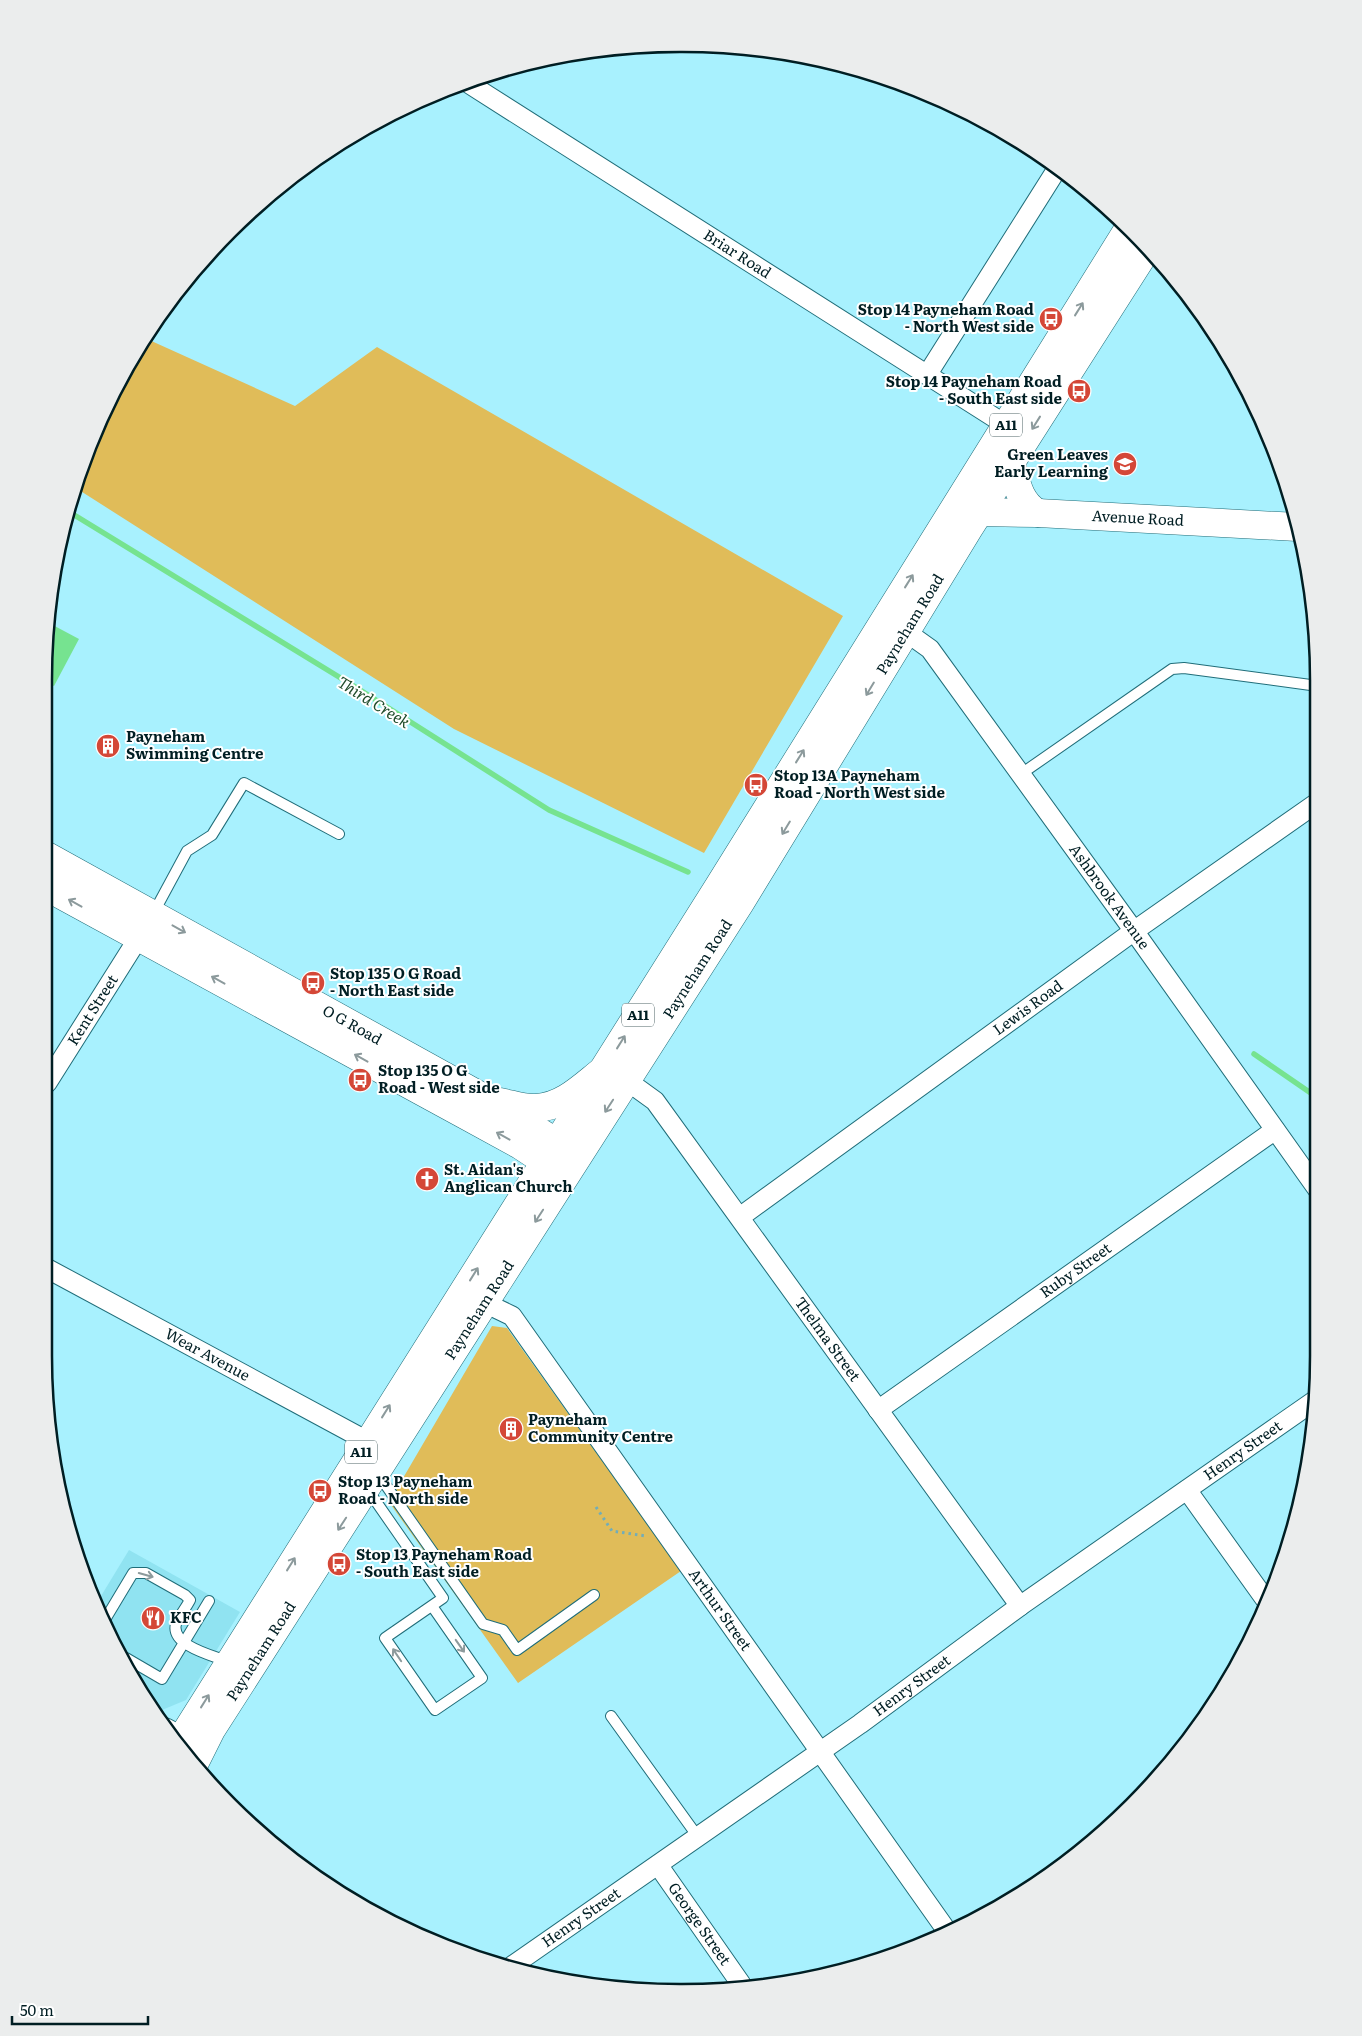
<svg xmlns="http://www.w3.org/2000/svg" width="1362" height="2036" viewBox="0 0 1362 2036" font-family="Literata,serif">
<rect width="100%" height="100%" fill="#a8f1fe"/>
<!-- built -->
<path fill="#90e3f1" d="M129 1550 240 1612 186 1700 162 1710 148 1703 98 1601Z"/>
<!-- green -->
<path fill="#e0bc59" d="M147 339 295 406 377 347 843 616 704 853 454 729 79 490 110 399Z
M492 1326 507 1328 681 1571 518 1683 389 1502Z"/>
<!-- water -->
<path fill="#76e390" d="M49 623 79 639 54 686 44 681Z"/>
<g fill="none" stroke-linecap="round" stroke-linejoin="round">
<!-- stream -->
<path stroke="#76e390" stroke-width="5.5" d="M71 513 357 688 549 810 688 872
M1254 1054 1318 1098"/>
<!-- lane casing -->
<g stroke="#206d79" stroke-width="12">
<path id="lane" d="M1021 774 1172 669 1184 668 1318 686
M153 914 187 851 212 835 244 783 339 834
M378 1474 483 1624 503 1630 517 1650 594 1595
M368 1490 443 1598 385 1638 435 1710 482 1678 432 1606
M106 1618 133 1573H146L185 1595 190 1600C186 1608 179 1616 176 1624 170 1646 215 1656 229 1662
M126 1658 162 1679 209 1601
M611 1716 698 1837"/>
</g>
<!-- street casing -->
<g stroke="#206d79" stroke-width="21">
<g id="street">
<path id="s1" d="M468 83 1006 425"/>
<path d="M927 375 1057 169"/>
<path id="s2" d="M896 628 916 639 930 649 1134 931 1318 1190"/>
<path id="s3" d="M626 1080 655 1101 1020 1606"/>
<path id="s4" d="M47 1083 139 937"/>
<path id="s5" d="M740 1217 1134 931 1318 802"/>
<path id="s6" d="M48 1269 367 1441"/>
<path id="s7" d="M483 1302 512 1316 947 1931"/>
<path id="s8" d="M878 1410 1275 1130"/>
<path d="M1187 1490 1265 1599"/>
<path d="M166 1728 183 1737"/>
<path id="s9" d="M658 1865 741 1984"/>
<path id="s10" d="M509 1968 860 1724 1020 1606 1314 1401"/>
</g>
</g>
<!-- secondary casing -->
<g stroke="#206d79" stroke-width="29">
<g id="secondary">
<path id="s11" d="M979 512 1038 513 1297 527"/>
<path id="s12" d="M45 855 482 1097 577 1155"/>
<path d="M45 886 467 1116 520 1145 564 1174"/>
<path d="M500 1102C511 1104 524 1109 536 1108 562 1107 581 1088 601 1072"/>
</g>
</g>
<!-- primary casing -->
<g stroke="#206d79" stroke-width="29">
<g id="primary">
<path d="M1011 463C1016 481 1019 503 1038 513"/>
<path d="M179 1743 719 886 1129 228"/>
<path id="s13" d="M195 1762 211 1730 740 903 969 528 1147 249"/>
</g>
</g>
<!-- path -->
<path stroke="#72adb8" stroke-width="3" stroke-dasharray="2.5 4" stroke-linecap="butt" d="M596 1507 612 1531 646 1536"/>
<!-- lane -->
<use href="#lane" stroke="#fff" stroke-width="10"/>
<!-- street -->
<use href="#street" stroke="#fff" stroke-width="19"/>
<!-- secondary -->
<use href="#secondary" stroke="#fff" stroke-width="28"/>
<!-- primary -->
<use href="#primary" stroke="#fff" stroke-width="28"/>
</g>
<!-- one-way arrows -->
<defs><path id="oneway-shaft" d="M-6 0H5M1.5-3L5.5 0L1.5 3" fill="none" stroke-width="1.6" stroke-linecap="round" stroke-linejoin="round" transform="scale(1.25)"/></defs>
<g stroke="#8c9a9c">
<use href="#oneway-shaft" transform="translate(1079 309) rotate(-58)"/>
<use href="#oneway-shaft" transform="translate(1036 423) rotate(122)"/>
<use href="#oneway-shaft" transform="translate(909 581) rotate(-58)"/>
<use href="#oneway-shaft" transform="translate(870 689) rotate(121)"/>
<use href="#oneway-shaft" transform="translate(800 756) rotate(-58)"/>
<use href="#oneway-shaft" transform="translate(786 828) rotate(121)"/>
<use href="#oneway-shaft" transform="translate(75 903) rotate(-151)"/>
<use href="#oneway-shaft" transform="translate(179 929) rotate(29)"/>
<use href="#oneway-shaft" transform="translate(218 980) rotate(-151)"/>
<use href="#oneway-shaft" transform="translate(621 1042) rotate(-58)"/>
<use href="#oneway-shaft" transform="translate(361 1058) rotate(-151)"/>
<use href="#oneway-shaft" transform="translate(609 1106) rotate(123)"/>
<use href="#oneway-shaft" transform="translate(503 1136) rotate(-151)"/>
<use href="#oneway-shaft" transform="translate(539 1216) rotate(123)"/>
<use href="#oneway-shaft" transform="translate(474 1274) rotate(-58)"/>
<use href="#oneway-shaft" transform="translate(386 1411) rotate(-58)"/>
<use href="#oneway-shaft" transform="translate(342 1524) rotate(123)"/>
<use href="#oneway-shaft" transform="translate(291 1564) rotate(-58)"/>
<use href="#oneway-shaft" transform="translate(146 1575) rotate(16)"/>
<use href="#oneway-shaft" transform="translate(460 1646) rotate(55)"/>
<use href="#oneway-shaft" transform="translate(397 1655) rotate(-124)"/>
<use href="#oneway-shaft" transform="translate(205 1701) rotate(-58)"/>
</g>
<!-- icons -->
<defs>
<g id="bus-disc" transform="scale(1.25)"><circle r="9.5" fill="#d44737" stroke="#fff"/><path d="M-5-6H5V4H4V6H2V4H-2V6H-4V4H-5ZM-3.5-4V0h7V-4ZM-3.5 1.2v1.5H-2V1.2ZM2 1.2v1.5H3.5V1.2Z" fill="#fff"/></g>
<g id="school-disc" transform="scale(1.25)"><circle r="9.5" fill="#d44737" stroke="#fff"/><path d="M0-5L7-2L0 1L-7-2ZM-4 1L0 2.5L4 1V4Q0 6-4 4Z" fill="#fff"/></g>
<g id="building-disc" transform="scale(1.25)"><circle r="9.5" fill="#d44737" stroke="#fff"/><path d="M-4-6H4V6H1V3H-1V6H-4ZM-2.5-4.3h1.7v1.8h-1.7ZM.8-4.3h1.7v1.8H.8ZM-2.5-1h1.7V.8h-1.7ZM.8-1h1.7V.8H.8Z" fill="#fff"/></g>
<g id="church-disc" transform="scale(1.25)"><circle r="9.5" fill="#d44737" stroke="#fff"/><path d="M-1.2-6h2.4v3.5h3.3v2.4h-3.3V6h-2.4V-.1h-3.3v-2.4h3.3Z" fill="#fff"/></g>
<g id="restaurant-disc" transform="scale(1.25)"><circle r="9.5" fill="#d44737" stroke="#fff"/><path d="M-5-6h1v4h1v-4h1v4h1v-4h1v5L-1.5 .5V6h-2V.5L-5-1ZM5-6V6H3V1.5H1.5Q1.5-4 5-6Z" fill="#fff"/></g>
</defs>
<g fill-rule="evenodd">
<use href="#bus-disc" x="1051" y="319"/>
<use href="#bus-disc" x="1079" y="391"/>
<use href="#school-disc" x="1125" y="464"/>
<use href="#building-disc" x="108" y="746"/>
<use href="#bus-disc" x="756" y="785"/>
<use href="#bus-disc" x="313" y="983"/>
<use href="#bus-disc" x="360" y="1080"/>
<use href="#church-disc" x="427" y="1179"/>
<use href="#building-disc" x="511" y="1429"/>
<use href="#bus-disc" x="320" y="1491"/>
<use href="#bus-disc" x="339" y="1564"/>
<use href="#restaurant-disc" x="153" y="1618"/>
</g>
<g text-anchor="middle" stroke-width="4" stroke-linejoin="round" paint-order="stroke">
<!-- shield labels -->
<g fill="#fff" stroke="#4c6265" stroke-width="1">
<rect x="990" y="413.5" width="32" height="23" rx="4"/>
<rect x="622" y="1003.5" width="32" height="23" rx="4"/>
<rect x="345" y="1440.5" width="32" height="23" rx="4"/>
</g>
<g font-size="14" font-weight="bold" fill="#001e23">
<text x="1006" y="430">A11</text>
<text x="638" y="1020">A11</text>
<text x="361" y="1457">A11</text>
</g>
<!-- street labels -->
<g font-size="15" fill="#001e23" stroke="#fff">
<text dy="5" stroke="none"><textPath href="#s1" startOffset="319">Briar Road</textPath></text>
<text dy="5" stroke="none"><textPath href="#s11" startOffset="159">Avenue Road</textPath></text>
<text dy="5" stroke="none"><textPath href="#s13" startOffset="1344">Payneham Road</textPath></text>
<text dy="5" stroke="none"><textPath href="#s2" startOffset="346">Ashbrook Avenue</textPath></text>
<text dy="5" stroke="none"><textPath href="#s13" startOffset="939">Payneham Road</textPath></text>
<text dy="5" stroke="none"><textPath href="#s5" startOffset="356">Lewis Road</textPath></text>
<text dy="5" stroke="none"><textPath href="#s4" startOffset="86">Kent Street</textPath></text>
<text dy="5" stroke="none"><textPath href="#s12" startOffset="351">O G Road</textPath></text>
<text dy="5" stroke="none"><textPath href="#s8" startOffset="242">Ruby Street</textPath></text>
<text dy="5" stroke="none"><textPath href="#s13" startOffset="534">Payneham Road</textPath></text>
<text dy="5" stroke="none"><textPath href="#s3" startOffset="330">Thelma Street</textPath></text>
<text dy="5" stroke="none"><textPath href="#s6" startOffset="181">Wear Avenue</textPath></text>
<text dy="5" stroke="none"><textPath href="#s10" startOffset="898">Henry Street</textPath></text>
<text dy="5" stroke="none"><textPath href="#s7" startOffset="392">Arthur Street</textPath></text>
<text dy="5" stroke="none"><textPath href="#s13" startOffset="129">Payneham Road</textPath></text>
<text dy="5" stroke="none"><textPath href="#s10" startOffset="492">Henry Street</textPath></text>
<text dy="5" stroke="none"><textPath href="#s10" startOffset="88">Henry Street</textPath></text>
<text dy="5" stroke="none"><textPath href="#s9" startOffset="72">George Street</textPath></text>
</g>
<!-- poi labels -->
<g font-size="15" font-weight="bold" fill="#001e23" stroke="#fff" text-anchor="start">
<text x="1034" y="315" text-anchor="end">Stop 14 Payneham Road<tspan x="1034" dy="17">- North West side</tspan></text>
<text x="1062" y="387" text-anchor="end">Stop 14 Payneham Road<tspan x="1062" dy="17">- South East side</tspan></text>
<text x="1108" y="460" text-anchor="end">Green Leaves<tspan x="1108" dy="17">Early Learning</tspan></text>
<text x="126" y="742">Payneham<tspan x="126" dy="17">Swimming Centre</tspan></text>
<text x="774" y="781">Stop 13A Payneham<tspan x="774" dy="17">Road - North West side</tspan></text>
<text x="330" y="979">Stop 135 O G Road<tspan x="330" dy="17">- North East side</tspan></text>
<text x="378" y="1076">Stop 135 O G<tspan x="378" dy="17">Road - West side</tspan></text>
<text x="444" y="1175">St. Aidan's<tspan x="444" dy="17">Anglican Church</tspan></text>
<text x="528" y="1425">Payneham<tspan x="528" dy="17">Community Centre</tspan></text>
<text x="338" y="1487">Stop 13 Payneham<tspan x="338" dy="17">Road - North side</tspan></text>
<text x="356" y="1560">Stop 13 Payneham Road<tspan x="356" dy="17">- South East side</tspan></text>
<text x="170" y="1623">KFC</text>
</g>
<!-- water labels -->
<g font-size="16" font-style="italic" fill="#214d2c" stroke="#fff">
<text transform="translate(374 702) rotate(32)" y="6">Third Creek</text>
</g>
</g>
<!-- crop -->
<path d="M0 0H1362V2036H0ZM680 52H682A628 628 0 0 1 1310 680V1356A628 628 0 0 1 682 1984H680A628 628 0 0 1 52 1356V680A628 628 0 0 1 680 52Z" fill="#ebeded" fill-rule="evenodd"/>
<path fill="none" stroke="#001e23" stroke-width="2.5" d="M680 52H682A628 628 0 0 1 1310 680V1356A628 628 0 0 1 682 1984H680A628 628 0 0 1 52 1356V680A628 628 0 0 1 680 52Z"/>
<!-- scale -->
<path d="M12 2016v8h136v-8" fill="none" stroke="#001e23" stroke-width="2.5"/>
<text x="20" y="2016" font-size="15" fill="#001e23" stroke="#ffffff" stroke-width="4" paint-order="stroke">50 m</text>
</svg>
